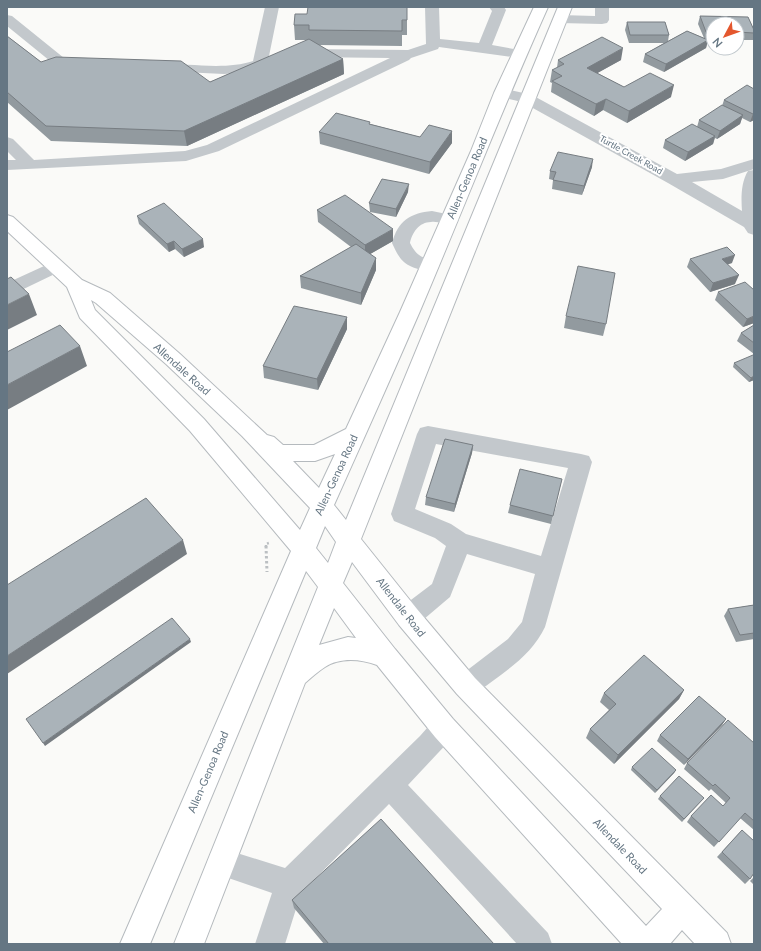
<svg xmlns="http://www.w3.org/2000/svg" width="761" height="951" viewBox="0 0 761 951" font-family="Lato,sans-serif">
<rect width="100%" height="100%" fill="#fafaf8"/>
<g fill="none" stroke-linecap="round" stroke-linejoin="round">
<!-- major casing -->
<g stroke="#b5babe" stroke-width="2">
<path id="major" d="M534 7H548C503 107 463 210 420 311 392 376 363 440 334 505L346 520 558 7H572L361 539 417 609 475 678 727 933 731 944H695L682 930 670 944H622L435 737 377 665C361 659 340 657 325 667 317 672 311 678 305 683L204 944H174L318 587 306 571 150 944H120L291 551 190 431 80 318 67 287 7 231V215L13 217 82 280 110 293 180 354 267 435 274 437 283 445H314L346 429 400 312 471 151 494 93ZM91 300 96 303 166 364 242 436 310 508 300 530 204 419 95 310ZM335 454 319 488 293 461H315ZM325 526 336 542 328 563 316 548ZM352 562 399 625 457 694 662 909 646 926 453 719 395 649 343 583ZM334 608 356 638 348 637 319 645Z"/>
</g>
<!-- path-far1 -->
<path stroke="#bbbfc2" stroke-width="2.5" stroke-dasharray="2 2" stroke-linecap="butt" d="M266 547V544L269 543"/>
<!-- path -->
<path stroke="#bbbfc2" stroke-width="3" stroke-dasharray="2.5 2.5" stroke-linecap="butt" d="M266 546 267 572"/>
<!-- minor -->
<path fill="#c3c8cc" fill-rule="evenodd" d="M265 7H279L269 56 276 57 278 60 276 63 248 72 224 74 161 71 156 70 154 67 156 64 161 63C189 64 227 70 253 61Z
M425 7H439L440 39 479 43 492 11 489 7H504L506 10 492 45 525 51 527 54 525 57 520 58 439 47 438 49 411 58 409 60 219 151 186 161 7 170V160H16L7 151V137L13 139 34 160 185 151 207 145 390 58 304 57 299 56 297 53 299 50 304 49 408 50 426 44Z
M595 7H609V20L607 23 602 24 560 23 555 22 553 19 555 16 560 15 595 16Z
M7 15 12 16 64 58 88 60 90 63 88 66 83 67 55 65 7 26Z
M502 88 532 95 677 174 721 169 754 159V169L723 179 692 182 742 211C741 198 741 182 748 171L754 170V235L748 233 744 227 668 183 522 102 497 96 494 93 497 90Z
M432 211 456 216 459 220 456 224C447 226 440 221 431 222 419 222 412 233 410 243 417 257 422 257 436 262L439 266 436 270C429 272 425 271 418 269 402 264 399 258 392 243 398 221 410 213 432 211Z
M55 261 61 263 64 267 61 271 7 297V283Z
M428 426 581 454 589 456 592 462 545 627C531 657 500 675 475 694L466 698 457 694 453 686 457 678 508 639 522 622 535 574 467 554 450 597 417 625 408 628 399 625 396 617 399 609 432 584 446 546 435 538 394 521 391 514 417 434 420 428ZM436 444 568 468 541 556 466 534 451 524 415 509Z
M444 715 453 719 457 728 453 737 408 785 548 933 552 944H517L389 804 301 893 285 944H255L272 893 211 872 207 862 211 852 221 848 285 868 420 736 435 719Z"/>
<!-- major -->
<use href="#major" fill="#fff" fill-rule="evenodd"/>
</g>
<!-- wall -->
<path fill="#929a9f" d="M638 7H746V8Z
M700 16 748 17 754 30V36L753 40H737V24H713V40H707H708L706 48 664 72 643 62 645 54 664 43H629L625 30 627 22H665L669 35 668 41 687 31 704 38 698 24Z
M407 20V35H402V46L319 45 343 59 344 74 187 146 51 141 7 102V36L41 62 210 82 308 40H295L294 25Z
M558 60H621L597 73 624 87 671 97 627 123 603 110 594 116 551 92 552 83 550 82 552 70 557 68Z
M754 89V120L750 122 742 118 740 124 717 139 715 138 713 144 685 161 663 148 665 140 697 127 699 120 722 106 724 100Z
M370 124 420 137 452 143 429 174 320 144 319 132Z
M592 167 582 195 552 189 553 180 549 179 550 171Z
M408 192 396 217 370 212 369 203Z
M317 210 393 241 370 254 376 258V270L361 305 301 288 300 276 351 247 318 222Z
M137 216 204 247 184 257 175 249 169 252 139 224Z
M690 259 732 263 728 264 735 284 710 292 687 267Z
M718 292 754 323 743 327 715 300Z
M566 316 606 324 603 336 564 328Z
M347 317V329L318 390 264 378 263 366Z
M754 325V354L737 341 741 333Z
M754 356V380L749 382 733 367 734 363Z
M473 445 472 453 454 512 425 505 426 497Z
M562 479 551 524 508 513 510 505Z
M754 605V639L736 642 724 616 728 609Z
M684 690 679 699 614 764 586 738 590 729 609 710 600 702 604 693Z
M726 719 722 725 684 765 657 741 660 735Z
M754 743V830L740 818 714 847 687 822 691 816 723 806 726 803 711 789 709 791 684 769 687 763Z
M632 767 676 770 674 773 655 793 631 770Z
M660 796 704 798 682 822 658 799Z
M742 830 750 879 745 884 717 857Z
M754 877V885L750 881Z
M292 900 494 944H324L294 908Z"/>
<!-- shaded-wall -->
<path fill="#777d82" d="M708 40 706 48 664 72 666 64Z
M623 48 621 60 585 80 587 68Z
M343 59 344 74 187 146 184 131Z
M674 85 671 97 627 123 629 111Z
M606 99 603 110 594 116 596 104Z
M753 114H754V120L750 122Z
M743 115 740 124 717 139 720 131Z
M452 131V143L429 174 430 162Z
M715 136 713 144 685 161 688 152Z
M593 159 592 167 582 195 584 186Z
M409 184 408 192 396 217V209Z
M393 229V241L365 257V245Z
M203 239 204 247 184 257 182 249Z
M174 241 175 249 169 252 167 244Z
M735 255 732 263 719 267 722 259Z
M376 258V270L361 305V293Z
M739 275 735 284 710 292 713 283Z
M29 294 37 315 7 330V305Z
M754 316V323L743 327 747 319Z
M347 317V329L318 390 317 379Z
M80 346 87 366 7 410V385Z
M754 376V380L749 382 751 378Z
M473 445 472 453 454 512 455 504Z
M183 540 187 554 7 674V656Z
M190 639 191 642 45 746 43 743Z
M684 690 679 699 614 764 618 755Z
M726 719 722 725 684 765 688 759Z
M676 770 674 773 655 793 657 790Z"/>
<!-- building -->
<path fill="#aab3b9" stroke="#777d82" d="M308 7H407V20H402V31L309 30V25H294L295 14H307Z
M700 16 748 17 754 30V33L737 32V24H713V32H706Z
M627 22H665L669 35H630Z
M687 31 708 40 666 64 645 54Z
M7 36 41 62 56 57 181 61 210 82 309 39 343 59 184 131 46 126 7 92Z
M602 37 623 48 587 68 624 87 650 73 674 85 629 111 606 99 596 104 552 81 562 76 552 70 564 64 558 60Z
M747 85 754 89V114H753L724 100Z
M722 105 743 115 720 131 699 120Z
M336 113 370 122 369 124 420 137 429 125 452 131 430 162 319 132Z
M692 124 715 136 688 152 665 140Z
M558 152 593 159 584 186 553 180 556 172 550 171Z
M382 179 409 184 396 209 369 203Z
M345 195 393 229 365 245 317 210Z
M164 203 203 239 182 249 174 241 167 244 137 216Z
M356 244 376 258 361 293 300 276Z
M727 247 735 255 722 259 739 275 713 283 690 259Z
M578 266 615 273 606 324 566 316Z
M11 277 29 294 7 305V279Z
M745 282 754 290V316L747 319 718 292Z
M294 306 347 317 317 379 263 366Z
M60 325 80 346 7 385V352Z
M754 325V343L741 333Z
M753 355 754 356V376L751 378 734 363Z
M445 439 473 445 455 504 426 497Z
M520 469 562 479 553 516 510 505Z
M146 498 183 540 7 656V585Z
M754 605V633L740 635 728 609Z
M172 618 190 639 43 743 26 719Z
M644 655 684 690 618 755 590 729 616 704 604 693Z
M699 696 726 719 688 759 660 735Z
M728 720 754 743V821L745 813 719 842 691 816 711 795 723 806 730 798 715 784 713 786 687 763Z
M652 748 676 770 657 790 632 767Z
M679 776 704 798 684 819 660 796Z
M381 819 494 944H329L292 900Z
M742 830 754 841V873L750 879 722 852Z"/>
<g text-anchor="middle" stroke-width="4" stroke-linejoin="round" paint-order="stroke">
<!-- far-street labels -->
<g font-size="9" fill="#657683" stroke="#fff">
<text transform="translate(631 155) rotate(29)" y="3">Turtle Creek Road</text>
</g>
<!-- street labels -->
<g font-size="11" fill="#657683" stroke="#fff">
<text transform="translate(467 178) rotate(-67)" y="4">Allen-Genoa Road</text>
<text transform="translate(182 369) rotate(42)" y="4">Allendale Road</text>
<text transform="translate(336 475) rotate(-65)" y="4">Allen-Genoa Road</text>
<text transform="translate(401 607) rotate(52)" y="4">Allendale Road</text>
<text transform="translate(208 772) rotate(-67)" y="4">Allen-Genoa Road</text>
<text transform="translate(620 846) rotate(46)" y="4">Allendale Road</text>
</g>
</g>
<!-- border -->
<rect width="761" height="951" fill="none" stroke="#657683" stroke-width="16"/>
<!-- north arrow -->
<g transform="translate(725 36) rotate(229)"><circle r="19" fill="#ffffff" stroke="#c1c8cd"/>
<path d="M0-3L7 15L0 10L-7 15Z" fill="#e4572e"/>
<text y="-6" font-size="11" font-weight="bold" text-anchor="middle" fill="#657683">N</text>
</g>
</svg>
